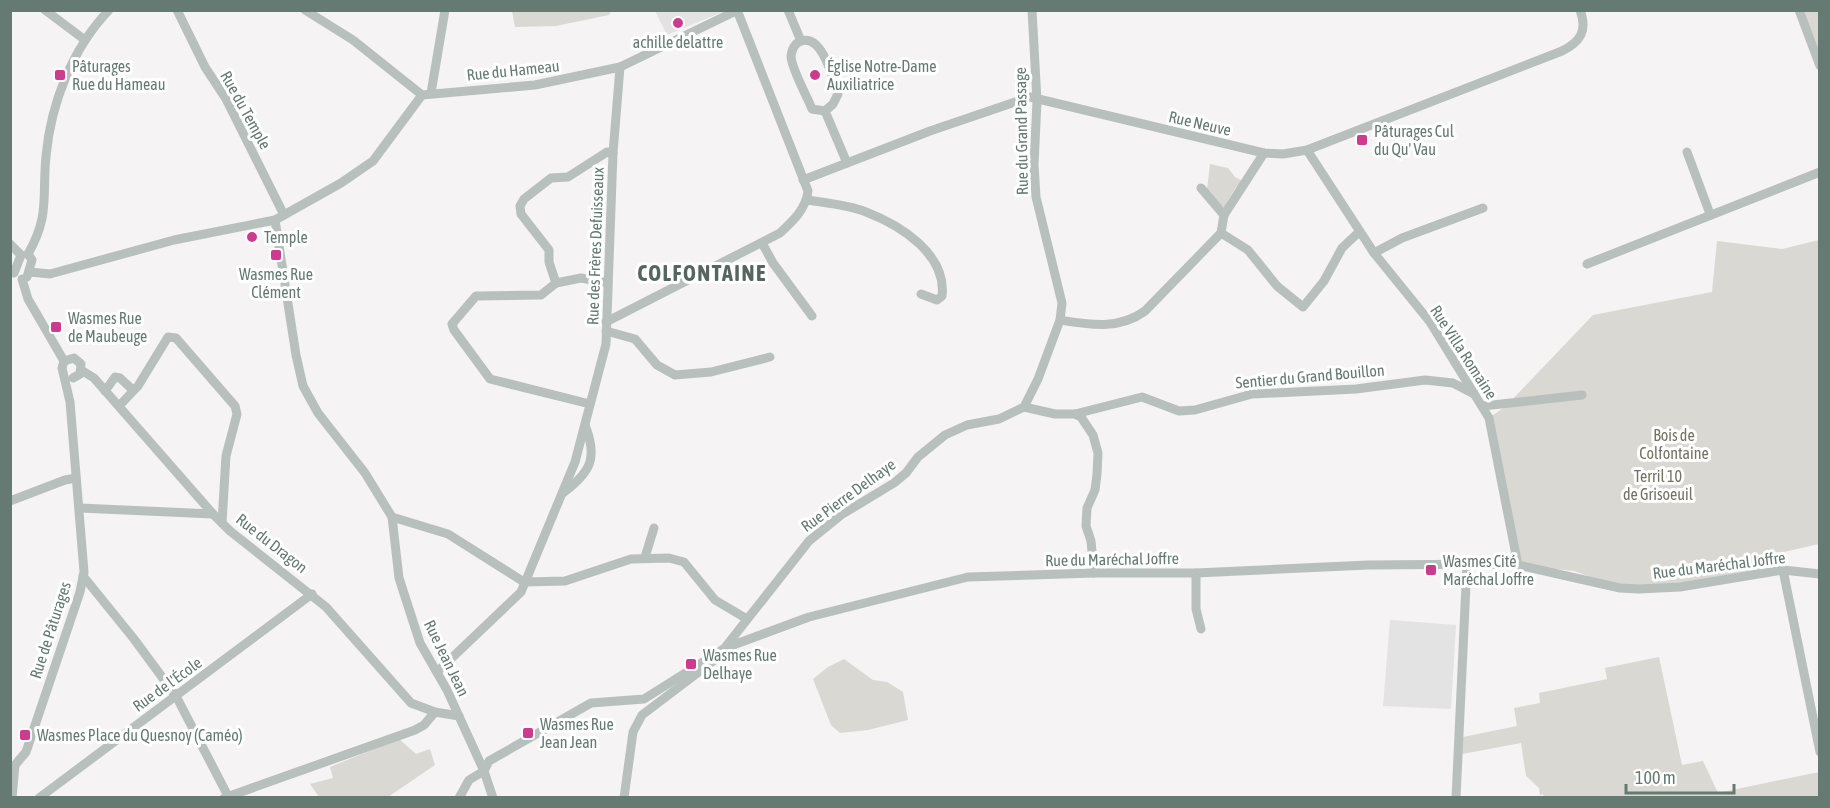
<svg xmlns="http://www.w3.org/2000/svg" width="1830" height="808" viewBox="0 0 1830 808" font-family="'Asap Condensed',sans-serif">
	<rect width="100%" height="100%" fill="#f5f3f3"/>
	<g fill="#e3e3e3">
		<polygon points="655,11 725,11 667,35"/>
		<polygon points="1390,620 1456,625 1451,709 1383,706"/>
	</g>
	<g fill="#dad8d2">
		<polygon points="512,11 512,10 611,11 609,15 556,26 515,27"/>
		<polygon points="1800,11 1819,11 1819,66"/>
		<polygon points="1210,164 1228,168 1235,177 1245,182 1241,190 1236,187 1226,203 1229,205 1223,207 1207,189"/>
		<polygon points="1819,240 1819,544 1761,557 1760,575 1706,582 1620,588 1574,571 1518,565 1489,418 1506,406 1593,315 1712,292 1717,241 1782,249"/>
		<polygon points="1659,657 1682,765 1703,761 1718,793 1819,772 1819,797 1544,797 1543,794 1540,795 1539,788 1526,776 1521,743 1457,755 1458,738 1517,726 1514,708 1540,703 1539,693 1607,679 1605,668"/>
		<polygon points="844,659 873,680 887,682 903,692 908,720 868,730 840,733 831,725 813,679 828,667"/>
		<polygon points="399,739 416,754 430,749 435,765 388,797 319,797 310,784 333,778 330,767"/>
	</g>
	<g fill="none" stroke-linecap="round" stroke-linejoin="round">
		<g stroke="#b8c0bd" stroke-width="9">
			<polyline points="45,10 85,40"/>
			<polyline points="305,10 353,40 422,95 535,85 620,67 738,10"/>
			<polyline points="788,10 801,41"/>
			<polyline points="1799,10 1820,66"/>
			<polyline points="431,93 445,10"/>
			<path d="M825 111 833 104 838 94C833 80 823 34 801 41 795 43 792 49 791 56 791 68 807 96 812 109L825 111 847 163"/>
			<polyline points="1307,150 1374,253 1430,322 1489,418 1518,565"/>
			<polyline points="1687,152 1710,214"/>
			<path d="M803 180 930 131 1030 97 1264 153 1283 154 1307 150 1562 51C1580 42 1588 31 1580 10"/>
			<polyline points="1201,188 1224,215"/>
			<path d="M807 200C826 203 849 205 866 212 900 225 947 254 942 296L937 300 921 294"/>
			<polyline points="284,215 341,183 373,161 422,95"/>
			<polyline points="275,220 296,355 303,386 318,413 365,473 392,517 399,578 420,643 447,690 484,771 493,798"/>
			<polyline points="1221,233 1248,250 1277,286 1303,307 1324,281 1342,248 1359,232"/>
			<polyline points="762,243 773,263 812,316"/>
			<polyline points="10,244 21,255"/>
			<polyline points="1374,253 1402,238 1483,208"/>
			<path d="M28 254C50 216 42 197 46 156 51 103 72 49 109 10"/>
			<polyline points="1587,264 1820,172"/>
			<polyline points="30,272 50,274 174,240 275,220 284,215 226,99 205,67 177,10"/>
			<polyline points="14,273 21,255"/>
			<polyline points="27,277 32,260 28,254"/>
			<polyline points="22,279 28,299 64,361"/>
			<polyline points="556,283 541,295 476,296 452,324 454,330 490,379 590,404"/>
			<polyline points="608,283 581,278 556,283 549,262 549,250 521,214 520,206 524,199 551,178 568,177 607,152 613,153"/>
			<path d="M1060 320C1090 325 1119 330 1145 311L1221 233 1224 215 1264 153"/>
			<path d="M606 322 780 233C793 221 806 209 808 191L737 10"/>
			<polyline points="606,331 635,339 657,365 675,375 711,372 770,357"/>
			<polyline points="64,361 74,358 81,364 80,374 73,378"/>
			<polyline points="81,370 94,378 213,514 230,531 326,607 411,703 435,712 459,716"/>
			<polyline points="105,391 115,377 120,378 133,390"/>
			<polyline points="119,406 138,386 168,337 176,338 235,406 237,414 226,456 222,523"/>
			<polyline points="1483,406 1582,395"/>
			<polyline points="1024,407 1055,414 1075,414 1081,417 1093,435 1098,453 1097,474 1095,490 1087,508 1086,526 1091,541 1094,573"/>
			<polyline points="1075,414 1142,397 1179,411 1195,410 1252,394 1356,389 1425,380 1453,383 1474,394"/>
			<path d="M563 493C591 472 598 458 585 425"/>
			<polyline points="10,501 65,480 76,478"/>
			<polyline points="80,508 213,514"/>
			<polyline points="392,517 448,534 524,582 565,581 631,559 669,558 684,562 715,600 747,619"/>
			<polyline points="645,557 654,528"/>
			<polyline points="1783,570 1820,752"/>
			<polyline points="1196,573 1196,609 1201,629"/>
			<polyline points="83,576 134,639 176,696 229,798"/>
			<polyline points="437,672 521,592 575,462 606,344 613,153 620,67"/>
			<polyline points="12,798 15,765 26,752 80,592 84,572 70,402 62,368 64,361"/>
			<polyline points="39,798 312,594"/>
			<polyline points="224,798 415,730 424,725 435,712"/>
			<polyline points="459,798 469,780 484,771 489,761 591,703 644,699 725,648 809,617 968,577 1094,573 1196,573 1368,565 1496,564 1518,565 1620,588 1639,589 1680,587 1783,570 1820,574"/>
			<polyline points="624,798 633,732 642,715 716,659 809,541 841,515 894,483 906,473 918,457 945,435 967,425 999,419 1024,407 1038,379 1060,320 1062,303 1036,197 1034,165 1037,101 1032,10"/>
			<polyline points="1456,798 1467,564"/>
		</g>
	</g>
	<g fill="#cd3b90" stroke="#fff" stroke-width="2">
		<circle cx="678" cy="23" r="6"/>
		<rect x="54" y="69" width="12" height="12" rx="3"/>
		<circle cx="815" cy="75" r="6"/>
		<rect x="1356" y="134" width="12" height="12" rx="3"/>
		<circle cx="252" cy="237" r="6"/>
		<rect x="270" y="249" width="12" height="12" rx="3"/>
		<rect x="50" y="321" width="12" height="12" rx="3"/>
		<rect x="1425" y="564" width="12" height="12" rx="3"/>
		<rect x="685" y="658" width="12" height="12" rx="3"/>
		<rect x="522" y="727" width="12" height="12" rx="3"/>
		<rect x="19" y="729" width="12" height="12" rx="3"/>
	</g>
	<g text-anchor="middle" dominant-baseline="central" stroke-width="6" stroke-linejoin="round" paint-order="stroke">
		<g font-size="16" fill="#647a72" stroke="#fff" text-anchor="start">
			<text x="678" y="42" text-anchor="middle">achille delattre</text>
			<text x="72" y="66">Pâturages<tspan x="72" dy="18">Rue du Hameau</tspan></text>
			<text x="827" y="66">Église Notre-Dame<tspan x="827" dy="18">Auxiliatrice</tspan></text>
			<text x="1374" y="131">Pâturages Cul<tspan x="1374" dy="18">du Qu' Vau</tspan></text>
			<text x="264" y="237">Temple</text>
			<text x="276" y="274" text-anchor="middle">Wasmes Rue<tspan x="276" dy="18">Clément</tspan></text>
			<text x="68" y="318">Wasmes Rue<tspan x="68" dy="18">de Maubeuge</tspan></text>
			<text x="1443" y="561">Wasmes Cité<tspan x="1443" dy="18">Maréchal Joffre</tspan></text>
			<text x="703" y="655">Wasmes Rue<tspan x="703" dy="18">Delhaye</tspan></text>
			<text x="540" y="724">Wasmes Rue<tspan x="540" dy="18">Jean Jean</tspan></text>
			<text x="37" y="735">Wasmes Place du Quesnoy (Caméo)</text>
		</g>
		<g font-size="16" fill="#647a72" stroke="#fff">
			<text transform="translate(513 70) rotate(-6)">Rue du Hameau</text>
			<text transform="translate(246 110) rotate(61)">Rue du Temple</text>
			<text transform="translate(1200 123) rotate(13)">Rue Neuve</text>
			<text transform="translate(1021 131) rotate(-91)">Rue du Grand Passage</text>
			<text transform="translate(595 246) rotate(-88)">Rue des Frères Defuisseaux</text>
			<text transform="translate(1464 352) rotate(57)">Rue Villa Romaine</text>
			<text transform="translate(1310 376) rotate(-5)">Sentier du Grand Bouillon</text>
			<text transform="translate(848 495) rotate(-36)">Rue Pierre Delhaye</text>
			<text transform="translate(272 543) rotate(38)">Rue du Dragon</text>
			<text transform="translate(1112 559) rotate(-1)">Rue du Maréchal Joffre</text>
			<text transform="translate(1719 565) rotate(-7)">Rue du Maréchal Joffre</text>
			<text transform="translate(50 630) rotate(-72)">Rue de Pâturages</text>
			<text transform="translate(447 658) rotate(64)">Rue Jean Jean</text>
			<text transform="translate(167 684) rotate(-36)">Rue de l'École</text>
		</g>
		<g font-size="16" fill="#737362" stroke="#fff">
			<text x="1674" y="435">Bois de<tspan x="1674" dy="18">Colfontaine</tspan></text>
			<text x="1658" y="476">Terril 10<tspan x="1658" dy="18">de Grisoeuil</tspan></text>
		</g>
		<g font-size="22" font-weight="bold" letter-spacing="1.5" fill="#556660" stroke="#fff">
			<text x="702" y="273">COLFONTAINE</text>
		</g>
	</g>
	<rect width="1830" height="808" fill="none" stroke="#647a72" stroke-width="24"/>
	<path d="M1626 784v9h108v-9" fill="none" stroke="#647a72" stroke-width="3"/>
	<text x="1635" y="784" font-size="18" fill="#647a72" stroke="#ffffff" stroke-width="4.5" paint-order="stroke">100 m</text>
</svg>
